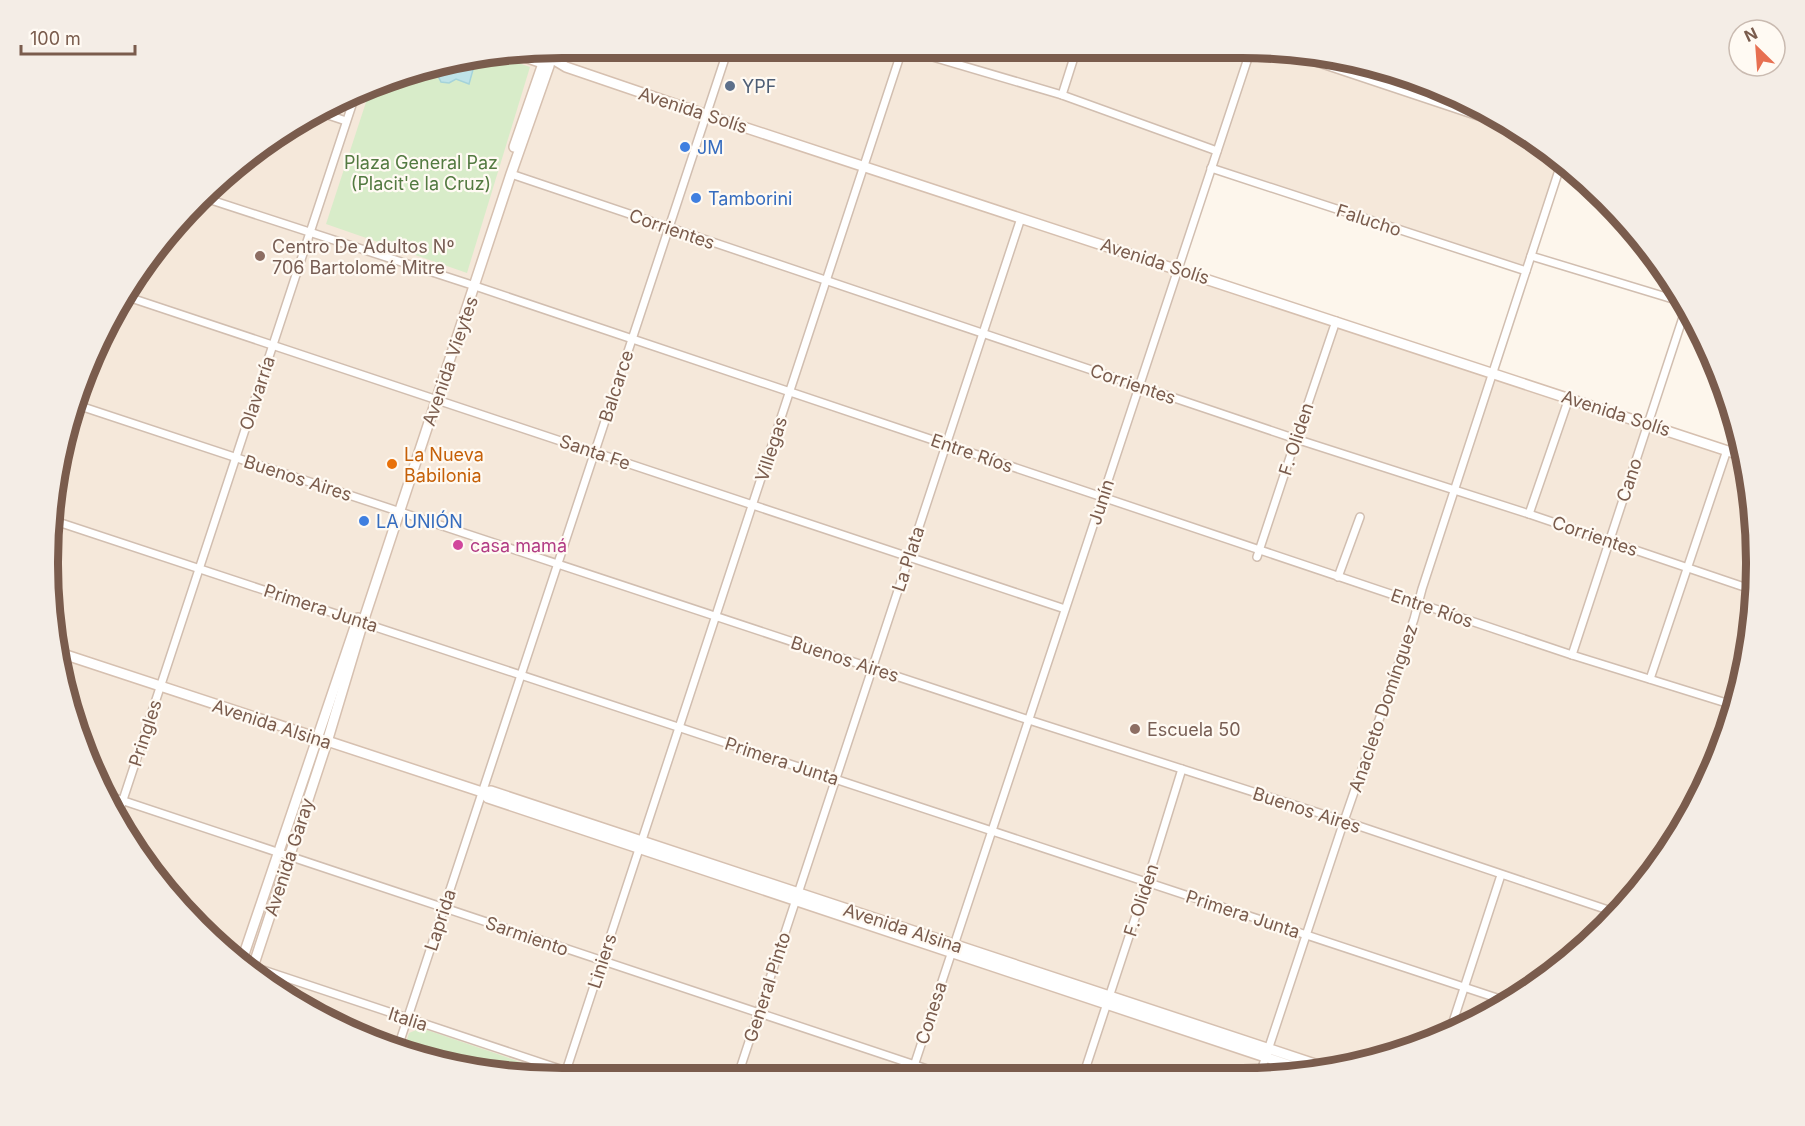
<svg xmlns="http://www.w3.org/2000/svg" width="1805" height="1126" viewBox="0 0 1805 1126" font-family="Inter,sans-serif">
	<rect width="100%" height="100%" fill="#fdf6ec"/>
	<polygon fill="#f5e8da" points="563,48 1309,52 1439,87 1555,154 1562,161 1526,271 1212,168 1178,269 1743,456 1753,495 1756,596 1740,696 1704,790 1651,876 1582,950 1499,1009 1407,1051 1276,1077 496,1074 366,1039 250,972 135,849 75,728 48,563 75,398 135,277 250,154 398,75"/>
	<g fill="#d8ecc9">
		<polygon points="504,58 530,67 467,273 326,224 370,90 398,75"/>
		<polygon points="421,1028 550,1072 551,1074 496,1074 404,1049 409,1033"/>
	</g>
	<polygon fill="#bfe3e8" stroke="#a5d3da" stroke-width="1.5" points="467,64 474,66 469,84 456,79 449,83 441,82 437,74 425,71"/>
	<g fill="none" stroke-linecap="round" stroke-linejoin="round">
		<defs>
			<g id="street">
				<polyline points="909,50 1062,95 1217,151"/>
				<polyline points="1286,52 1502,124"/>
				<polyline points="1062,95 1076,51"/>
				<polyline points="325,114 346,121"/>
				<polyline points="1211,168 1526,271"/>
				<polyline points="511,174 1296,439 1529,514 1756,591"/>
				<polyline points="208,199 475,286 1572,655 1736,706"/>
				<polyline points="1531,256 1686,303"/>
				<polyline points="125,296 1065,609"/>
				<polyline points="74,404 1029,720 1344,821 1617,913"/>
				<polyline points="68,441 97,354"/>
				<polyline points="1529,514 1569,398"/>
				<polyline points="55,521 1509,1002"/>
				<polyline points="1257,557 1296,439 1336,321"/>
				<polyline points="1338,577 1360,517"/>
				<polyline points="1572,655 1687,305"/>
				<polyline points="1650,679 1727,450"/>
				<polyline points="109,796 945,1075"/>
				<polyline points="1698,801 1747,652"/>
				<polyline points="118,815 354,99"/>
				<polyline points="242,963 575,1074"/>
				<polyline points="1450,1031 1501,875"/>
				<polyline points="398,1047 728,49"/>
				<polyline points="565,1074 902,50"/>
				<polyline points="738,1075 1021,218"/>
				<polyline points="911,1075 1250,52"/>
				<polyline points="1083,1076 1147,882 1182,769"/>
				<polyline points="1259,1077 1344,821 1414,619 1422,589 1562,161"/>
			</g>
			<g id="secondary">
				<polyline points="533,53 556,61 566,67 707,115 1743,456"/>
				<polyline points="519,55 548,65"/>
				<polyline points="514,147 547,52"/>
				<polyline points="63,654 482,792"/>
				<polyline points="241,963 358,618"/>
				<polyline points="251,973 327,742 363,622 511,174 549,66 553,50"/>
				<polyline points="1307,1071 488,798 482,792 491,791 1324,1067"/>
			</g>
		</defs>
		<use href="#street" stroke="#d1beb0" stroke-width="10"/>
		<use href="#secondary" stroke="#d6c0b0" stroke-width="12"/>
		<use href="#street" stroke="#fff" stroke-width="7"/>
		<use href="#secondary" stroke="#fff" stroke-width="9"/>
	</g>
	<circle fill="#5c6f8a" stroke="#fffaf3" stroke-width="2" cx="730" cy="86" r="6"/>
	<g fill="#3f7fe0" stroke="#fffaf3" stroke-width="2">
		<circle cx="685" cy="147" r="6"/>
		<circle cx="696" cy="198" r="6"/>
		<circle cx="364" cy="521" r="6"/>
	</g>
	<g fill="#8d6e63" stroke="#fffaf3" stroke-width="2">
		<circle cx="260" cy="256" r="6"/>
		<circle cx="1135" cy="729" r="6"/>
	</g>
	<circle fill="#e8710a" stroke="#fffaf3" stroke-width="2" cx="392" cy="464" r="6"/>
	<circle fill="#d1479c" stroke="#fffaf3" stroke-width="2" cx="458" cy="545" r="6"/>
	<g text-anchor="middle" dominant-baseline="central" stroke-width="4.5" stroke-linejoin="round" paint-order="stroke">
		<g font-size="18" fill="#4e5e75" stroke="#fffaf3" text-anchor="start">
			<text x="742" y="86">YPF</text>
		</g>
		<g font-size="18" fill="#7a5c4d" stroke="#fffaf3">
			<text transform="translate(693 110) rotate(18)">Avenida Solís</text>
			<text transform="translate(1369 220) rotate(18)">Falucho</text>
			<text transform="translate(672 229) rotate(19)">Corrientes</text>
			<text transform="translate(1155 261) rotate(18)">Avenida Solís</text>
			<text transform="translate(450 361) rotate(-71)">Avenida Vieytes</text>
			<text transform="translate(1133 384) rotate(19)">Corrientes</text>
			<text transform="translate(616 386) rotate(-72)">Balcarce</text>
			<text transform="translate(257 393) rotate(-72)">Olavarría</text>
			<text transform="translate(1616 413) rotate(18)">Avenida Solís</text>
			<text transform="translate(1296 439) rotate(-72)">F. Oliden</text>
			<text transform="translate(771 449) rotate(-72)">Villegas</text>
			<text transform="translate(595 452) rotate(19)">Santa Fe</text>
			<text transform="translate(972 453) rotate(19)">Entre Ríos</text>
			<text transform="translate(298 478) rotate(18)">Buenos Aires</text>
			<text transform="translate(1629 480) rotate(-72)">Cano</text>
			<text transform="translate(1101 502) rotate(-72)">Junín</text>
			<text transform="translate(1595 536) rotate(19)">Corrientes</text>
			<text transform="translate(908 559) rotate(-72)">La Plata</text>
			<text transform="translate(321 608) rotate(18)">Primera Junta</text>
			<text transform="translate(1432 608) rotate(19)">Entre Ríos</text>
			<text transform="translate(845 659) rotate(18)">Buenos Aires</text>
			<text transform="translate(1383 708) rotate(-71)">Anacleto Domínguez</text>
			<text transform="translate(272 724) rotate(18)">Avenida Alsina</text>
			<text transform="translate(145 733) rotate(-72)">Pringles</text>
			<text transform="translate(782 761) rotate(18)">Primera Junta</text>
			<text transform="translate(1307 810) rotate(18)">Buenos Aires</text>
			<text transform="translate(289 857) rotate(-72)">Avenida Garay</text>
			<text transform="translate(1141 900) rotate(-72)">F. Oliden</text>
			<text transform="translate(1243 914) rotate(18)">Primera Junta</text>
			<text transform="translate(440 920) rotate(-72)">Laprida</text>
			<text transform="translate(903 928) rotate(18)">Avenida Alsina</text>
			<text transform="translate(527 936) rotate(19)">Sarmiento</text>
			<text transform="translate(602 961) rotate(-72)">Liniers</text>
			<text transform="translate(767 987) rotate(-72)">General Pinto</text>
			<text transform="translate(931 1013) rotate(-72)">Conesa</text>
			<text transform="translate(408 1019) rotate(18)">Italia</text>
		</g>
		<g font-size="18" fill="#366cbe" stroke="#fffaf3" text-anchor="start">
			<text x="697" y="147">JM</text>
			<text x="708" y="198">Tamborini</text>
			<text x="376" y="521">LA UNIÓN</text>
		</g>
		<g font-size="18" fill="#537a41" stroke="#fffaf3">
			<text x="421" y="162">Plaza General Paz<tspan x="421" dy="21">(Placit'e la Cruz)</tspan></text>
		</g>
		<g font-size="18" fill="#785e54" stroke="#fffaf3" text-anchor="start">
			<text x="272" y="246">Centro De Adultos Nº<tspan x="272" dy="21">706 Bartolomé Mitre</tspan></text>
			<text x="1147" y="729">Escuela 50</text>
		</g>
		<g font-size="18" fill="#c56008" stroke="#fffaf3" text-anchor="start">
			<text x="404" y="454">La Nueva<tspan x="404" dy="21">Babilonia</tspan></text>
		</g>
		<g font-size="18" fill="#b23c85" stroke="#fffaf3" text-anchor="start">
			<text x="470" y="545">casa mamá</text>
		</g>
	</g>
	<path d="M0 0H1805V1126H0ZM562 58H1242A504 504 0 0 1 1746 562V564A504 504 0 0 1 1242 1068H562A504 504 0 0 1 58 564V562A504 504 0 0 1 562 58Z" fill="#f4ede6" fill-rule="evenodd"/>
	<path fill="none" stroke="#7a5c4d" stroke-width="8" d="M562 58H1242A504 504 0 0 1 1746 562V564A504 504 0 0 1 1242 1068H562A504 504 0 0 1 58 564V562A504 504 0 0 1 562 58Z"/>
	<g transform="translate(1757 48) rotate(335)"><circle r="28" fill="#fffaf3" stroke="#cabbb1" stroke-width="1.5"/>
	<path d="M0-4.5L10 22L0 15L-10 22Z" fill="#e76f51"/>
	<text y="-9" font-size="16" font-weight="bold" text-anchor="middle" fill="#7a5c4d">N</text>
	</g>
	<path d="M21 45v9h114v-9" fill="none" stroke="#7a5c4d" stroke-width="3"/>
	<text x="30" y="45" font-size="18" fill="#7a5c4d" stroke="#fffaf3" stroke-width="4.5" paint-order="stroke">100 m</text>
</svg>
